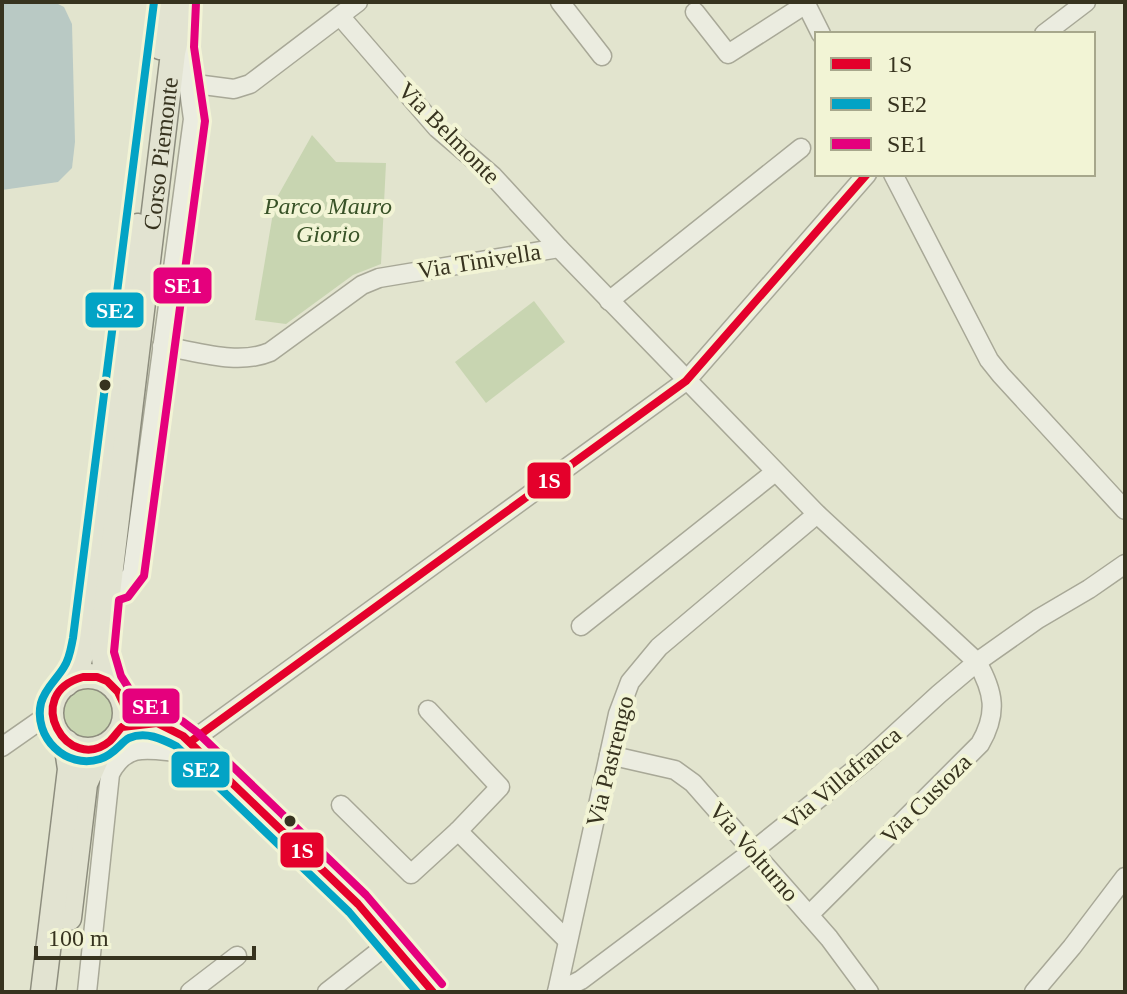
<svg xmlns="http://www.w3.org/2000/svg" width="1127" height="994" viewBox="0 0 1127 994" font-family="Georgia,serif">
	<rect width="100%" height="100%" fill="#e2e4ce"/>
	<g fill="#c8d5b1">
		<polygon points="312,135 336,162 386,163 381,264 353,275 286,324 255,320 275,201"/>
		<polygon points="534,301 565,342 486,403 455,362"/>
		<circle cx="88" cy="713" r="28"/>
	</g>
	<polygon fill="#b9c9c4" points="2,2 54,2 64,7 72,24 75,142 72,168 58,182 2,190"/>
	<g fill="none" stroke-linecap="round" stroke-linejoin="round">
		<defs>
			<g id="minor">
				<polyline points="560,2 602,56"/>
				<polyline points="805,2 821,34"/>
				<polyline points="695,12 728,54 806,4"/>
				<polyline points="340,16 437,128 493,176 559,248"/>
				<polyline points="1044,34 1086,2"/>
				<polyline points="188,83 234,89 250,84 358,2"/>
				<polyline points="893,174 989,360 1001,375 1125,510"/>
				<polyline points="609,301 801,148"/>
				<path d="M162 346C196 351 237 366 270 352L362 285 379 278 559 248 817 514 977 662C994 692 998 713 980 744L809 915"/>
				<polyline points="109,588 120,588 132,574 193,119 182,39"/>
				<polyline points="581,626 775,472"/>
				<polyline points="125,707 176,731 190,742 358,904 433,992"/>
				<polyline points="428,710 500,787 458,831 567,940"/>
				<polyline points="122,727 158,723"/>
				<polyline points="190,742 686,381 867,174"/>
				<polyline points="2,747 52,712"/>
				<polyline points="609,755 675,770 693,783 829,938 869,992"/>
				<polyline points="341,805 411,874 458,831"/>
				<path d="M87 992 110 774C131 732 166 758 201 752"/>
				<polyline points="190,992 237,956"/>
				<polyline points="327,992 392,941"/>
				<polyline points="557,992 581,980 753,851 868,759 939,694 977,662 1038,619 1089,589 1125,564"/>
				<polyline points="557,992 618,714 630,682 659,647 817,514"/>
				<polyline points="1034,992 1072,947 1125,877"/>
			</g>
			<g id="major">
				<polyline points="160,47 166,2"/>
				<circle cx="88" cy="713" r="37"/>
				<polyline points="66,684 77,670 85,640 137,226"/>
				<path id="s1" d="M116 689 106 673 102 643 173 53 184 2"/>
				<polyline points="69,918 85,784 101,748"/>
				<polyline points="43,992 70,769 66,742"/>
			</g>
		</defs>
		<use href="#minor" stroke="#a8a897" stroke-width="21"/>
		<use href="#major" stroke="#8d8d7e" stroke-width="27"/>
		<use href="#minor" stroke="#ebece0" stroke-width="18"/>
		<use href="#major" stroke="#e2e3d1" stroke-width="24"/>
		<defs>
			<g id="bus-1">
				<path d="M83 677H97L107 681 118 692 125 707 157 723 122 727C118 731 114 737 110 741 68 776 20 694 83 677Z"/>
				<polyline points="157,723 183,736 358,904 433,992"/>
				<polyline points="190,742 686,381 867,174"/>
			</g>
			<path id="bus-2" d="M154 2 73 638C71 647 70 658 64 667 57 679 45 688 41 703 33 737 66 770 100 759 115 754 120 743 129 738 146 731 162 739 176 746L349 912 417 992"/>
			<polyline id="bus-3" points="196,3 194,47 205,121 144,576 128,597 119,600 114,652 121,676 135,698 182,721 198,733 366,895 442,984"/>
		</defs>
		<use href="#bus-1" stroke="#f2f4d5" stroke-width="14"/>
		<use href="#bus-2" stroke="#f2f4d5" stroke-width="14"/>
		<use href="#bus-3" stroke="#f2f4d5" stroke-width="14"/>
		<use href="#bus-1" stroke="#e4002b" stroke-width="8"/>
		<use href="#bus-2" stroke="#03a3c5" stroke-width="8"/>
		<use href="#bus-3" stroke="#e5007d" stroke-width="8"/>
	</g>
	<g fill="#37331f" stroke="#f2f4d5" stroke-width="3">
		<circle cx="105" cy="385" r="7"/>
		<circle cx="290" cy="821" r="7"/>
	</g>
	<g text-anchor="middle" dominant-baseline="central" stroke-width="8" stroke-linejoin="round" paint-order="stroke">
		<g font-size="24" fill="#37331f" stroke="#f2f4d5">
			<text transform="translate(449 133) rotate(45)">Via Belmonte</text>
			<text stroke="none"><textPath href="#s1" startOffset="542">Corso Piemonte</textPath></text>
			<text transform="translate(479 261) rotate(-9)">Via Tinivella</text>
			<text transform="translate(610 761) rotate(-76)">Via Pastrengo</text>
			<text transform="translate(842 778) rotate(-40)">Via Villafranca</text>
			<text transform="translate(926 799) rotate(-45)">Via Custoza</text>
			<text transform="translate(754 852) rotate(49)">Via Volturno</text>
		</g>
		<g font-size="24" font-style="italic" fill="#385227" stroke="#f2f4d5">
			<text x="328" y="206">Parco Mauro<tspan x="328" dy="28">Giorio</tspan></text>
		</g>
	</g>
	<g stroke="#f2f4d5" stroke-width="3">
		<rect x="152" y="266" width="61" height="39" rx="8" fill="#e5007d"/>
		<rect x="84" y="291" width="61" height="38" rx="8" fill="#03a3c5"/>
		<rect x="526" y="461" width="46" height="39" rx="8" fill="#e4002b"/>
		<rect x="121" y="687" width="60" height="38" rx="8" fill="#e5007d"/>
		<rect x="170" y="750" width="61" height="39" rx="8" fill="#03a3c5"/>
		<rect x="279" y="831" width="46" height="38" rx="8" fill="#e4002b"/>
	</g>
	<g font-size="22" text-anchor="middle" font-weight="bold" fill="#fff">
		<text x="183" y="293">SE1</text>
		<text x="115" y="318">SE2</text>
		<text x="549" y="488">1S</text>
		<text x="151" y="714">SE1</text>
		<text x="201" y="777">SE2</text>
		<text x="302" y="858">1S</text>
	</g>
	<rect width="1127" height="994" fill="none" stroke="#37331f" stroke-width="8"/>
	<rect x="815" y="32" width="280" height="144" fill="#f2f4d5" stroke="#a7a78c" stroke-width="2"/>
	<rect x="831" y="58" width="40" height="12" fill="#e4002b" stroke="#a7a78c" stroke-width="2"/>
	<text x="887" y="72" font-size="24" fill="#37331f">1S</text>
	<rect x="831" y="98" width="40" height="12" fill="#03a3c5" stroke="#a7a78c" stroke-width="2"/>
	<text x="887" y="112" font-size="24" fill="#37331f">SE2</text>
	<rect x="831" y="138" width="40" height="12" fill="#e5007d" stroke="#a7a78c" stroke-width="2"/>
	<text x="887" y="152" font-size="24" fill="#37331f">SE1</text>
	<path d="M36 946v12h218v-12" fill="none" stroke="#37331f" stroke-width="4"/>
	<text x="48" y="946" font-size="24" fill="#37331f" stroke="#f2f4d5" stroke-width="6" paint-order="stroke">100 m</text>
</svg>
